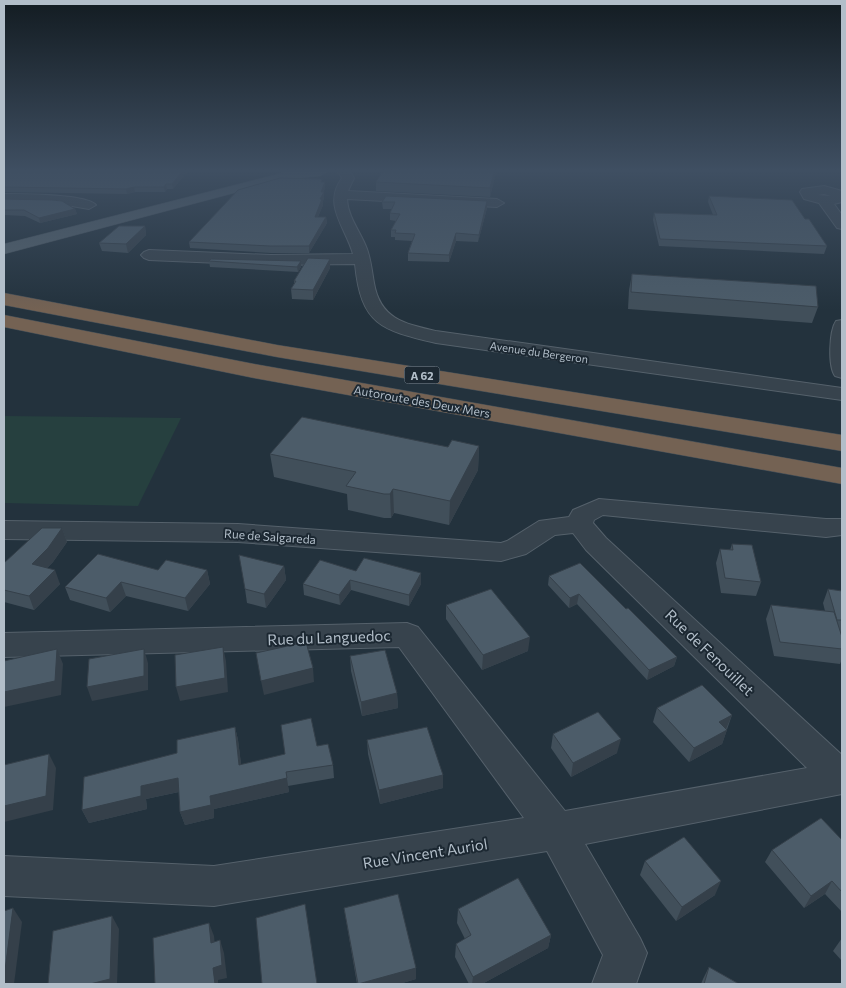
<svg xmlns="http://www.w3.org/2000/svg" width="846" height="988" viewBox="0 0 846 988" font-family="Commissioner,sans-serif">
	<rect width="100%" height="100%" fill="#23323d"/>
	<polygon fill="#26403f" points="4,416 181,418 138,506 4,503"/>
	<g fill="none" stroke-linecap="round" stroke-linejoin="round">
		<defs>
			<g id="minor">
				<path d="M338 172H350L354 178 348 191 497 199 504 203 497 207 347 199C348 218 361 232 367 249 371 260 372 272 374 283 380 319 405 324 436 331L842 388V400L436 343C381 330 361 325 355 264L271 265 149 260 144 258 141 255 144 252 149 250 271 255 353 254C346 228 322 205 342 178Z"/>
				<path d="M824 186 842 191V202L834 204 842 215V229L837 228 819 203 804 199 800 192 802 189ZM824 194 831 196 818 195Z"/>
				<path d="M4 194C20 194 87 194 96 205L89 209 54 203 4 202Z"/>
				<path d="M842 320V378L835 376C828 367 829 331 836 321Z"/>
				<polygon points="599,499 826,519 842,519 842,535 826,537 603,515 594,520 593,523 606,538 842,755 842,794 585,844 640,938 647,953 636,984 592,984 603,955 547,851 214,906 4,896 4,856 214,866 524,818 399,647 4,657 4,633 407,623 418,627 565,811 807,768 586,550 573,533 555,535 526,554 501,561 238,542 4,539 4,521 238,524 501,543 507,541 539,521 569,517 573,510"/>
			</g>
			<polygon id="major" points="281,172 327,172 320,176 300,178 249,189 4,254 4,244 282,173"/>
			<g id="highway">
				<polygon points="4,293 277,345 842,435 842,451 277,357 4,305"/>
				<polygon points="4,315 254,364 842,468 842,484 254,378 4,327"/>
			</g>
		</defs>
		<use href="#minor" stroke="#55616b" stroke-width="2"/>
		<use href="#major" stroke="#434f59" stroke-width="1"/>
		<use href="#highway" stroke="#424e58" stroke-width="1"/>
		<use href="#minor" fill="#37434d" fill-rule="evenodd"/>
		<use href="#major" fill="#55636d" fill-rule="evenodd"/>
		<use href="#highway" fill="#746253" fill-rule="evenodd"/>
	</g>
	<g fill="#414f5a">
		<polygon points="4,172 187,172 173,189 167,189 165,192 135,192 127,194 4,192"/>
		<polygon points="382,172 496,172 490,197 376,191 376,182"/>
		<polygon points="323,182 325,188 323,192 324,198 323,201 323,205 318,217 326,217 327,223 309,253 271,253 190,248 189,242"/>
		<polygon points="709,196 805,219 827,246 824,254 659,246 653,220 654,213 713,215 708,202"/>
		<polygon points="4,199 75,209 77,214 40,223 25,216 4,215"/>
		<polygon points="487,201 487,208 478,242 456,241 449,262 408,261 408,253 412,241 395,240 395,237 391,237 391,230 396,221 390,220 390,213 392,209 383,209 382,202"/>
		<polygon points="145,226 146,235 128,253 102,251 99,243"/>
		<polygon points="330,259 330,268 313,300 292,299 291,289 294,284 294,281"/>
		<polygon points="209,261 301,267 298,272 210,267"/>
		<polygon points="632,274 818,307 812,323 628,309 629,290"/>
		<polygon points="479,446 478,470 449,525 394,513 391,518 384,518 348,510 347,494 274,477 270,454"/>
		<polygon points="62,528 67,542 53,562 47,568 60,584 34,610 4,602 4,563"/>
		<polygon points="732,544 761,582 756,596 721,593 716,563 720,549 730,550"/>
		<polygon points="284,566 286,580 266,608 247,603 245,589"/>
		<polygon points="158,570 207,570 210,584 188,611 126,596 110,612 70,600 65,587"/>
		<polygon points="356,571 421,573 421,584 409,606 351,590 340,605 304,595 303,584"/>
		<polygon points="549,576 626,609 677,657 674,666 647,680 577,604 569,608 548,585"/>
		<polygon points="828,589 842,591 842,634 841,634 842,637 842,659 840,664 774,656 766,619 771,605 825,611 823,603"/>
		<polygon points="446,605 528,651 482,670 446,619"/>
		<polygon points="350,656 397,693 398,708 362,716 351,671"/>
		<polygon points="657,708 732,715 722,744 689,762 653,722"/>
		<polygon points="235,727 238,740 241,765 317,746 333,765 334,778 288,786 289,792 214,809 214,818 185,825 180,812 179,792 146,799 147,809 89,823 82,810 177,753"/>
		<polygon points="553,734 617,753 571,777 551,748"/>
		<polygon points="367,740 443,788 380,804 368,754"/>
		<polygon points="842,840 842,912 825,894 804,908 765,862 772,850"/>
		<polygon points="645,861 715,895 676,921 640,875"/>
		<polygon points="344,908 416,979 399,984 357,984"/>
		<polygon points="458,909 551,935 548,948 482,984 469,984 455,957 456,944 465,939 457,923"/>
		<polygon points="842,938 842,961 833,951"/>
		<polygon points="709,967 739,984 701,984 703,979"/>
	</g>
	<g fill="#35404a">
		<polygon points="182,172 187,172 173,189 172,184"/>
		<polygon points="494,172 496,172 490,197 490,188"/>
		<polygon points="325,182 325,188 323,194 324,192 324,198 323,201 323,205 315,223 315,217 321,192"/>
		<polygon points="166,184 167,189 165,192 164,187"/>
		<polygon points="134,187 135,192 127,194 126,189"/>
		<polygon points="487,201 487,208 478,242 479,235"/>
		<polygon points="75,209 77,214 40,223 39,218"/>
		<polygon points="326,217 327,223 309,253 309,246"/>
		<polygon points="145,226 146,235 128,253 126,244"/>
		<polygon points="456,233 456,241 449,262 449,255"/>
		<polygon points="330,259 330,268 313,300 313,290"/>
		<polygon points="301,261 301,267 298,272 297,267"/>
		<polygon points="479,446 478,470 449,525 450,501"/>
		<polygon points="393,489 394,513 391,518 390,494"/>
		<polygon points="62,528 67,542 53,562 37,578 32,564"/>
		<polygon points="284,566 286,580 266,608 264,594"/>
		<polygon points="55,570 60,584 34,610 29,596"/>
		<polygon points="207,570 210,584 188,611 185,598"/>
		<polygon points="421,573 421,584 409,606 409,595"/>
		<polygon points="350,580 351,590 340,605 339,595"/>
		<polygon points="121,582 126,596 110,612 106,598"/>
		<polygon points="579,594 577,604 569,608 570,598"/>
		<polygon points="530,637 528,651 482,670 483,655"/>
		<polygon points="223,647 226,661 228,692 180,701 176,687"/>
		<polygon points="57,649 63,664 61,695 4,707 4,692"/>
		<polygon points="144,649 148,663 148,690 92,701 87,687"/>
		<polygon points="677,657 674,666 647,680 649,670"/>
		<polygon points="313,668 314,682 264,695 261,681"/>
		<polygon points="397,693 398,708 362,716 361,702"/>
		<polygon points="732,715 726,729 719,722"/>
		<polygon points="235,727 238,740 243,778 239,765"/>
		<polygon points="727,730 722,744 689,762 694,748"/>
		<polygon points="621,739 617,753 571,777 573,763"/>
		<polygon points="49,754 56,768 53,810 4,822 4,806"/>
		<polygon points="286,772 289,792 214,809 214,818 185,825 180,812 210,796"/>
		<polygon points="443,775 443,788 380,804 379,790"/>
		<polygon points="178,778 183,791 146,799 147,809 89,823 82,810 141,786"/>
		<polygon points="721,881 715,895 676,921 682,907"/>
		<polygon points="832,881 825,894 804,908 811,896"/>
		<polygon points="13,908 22,922 14,984 4,984 4,978"/>
		<polygon points="112,916 119,929 117,984 90,984"/>
		<polygon points="209,923 214,936 216,956 211,943"/>
		<polygon points="551,935 548,948 482,984 472,984 473,977"/>
		<polygon points="220,940 224,953 227,978 218,980 218,984 215,984 213,968"/>
		<polygon points="416,968 416,979 399,984 358,984"/>
	</g>
	<g fill="#4c5c69" stroke="#35404a">
		<polygon points="4,172 182,172 172,184 166,184 164,187 134,187 126,189 4,187"/>
		<polygon points="382,172 494,172 490,188 376,182"/>
		<polygon points="280,178 322,179 321,182 325,182 321,192 324,192 320,199 322,199 315,217 326,217 309,246 270,246 189,242 238,190"/>
		<polygon points="386,196 487,201 479,235 456,233 449,255 408,253 415,234 395,233 396,230 391,230 400,214 390,213 395,202 382,202"/>
		<polygon points="709,196 792,200 805,219 809,219 827,246 660,239 654,213 717,215"/>
		<polygon points="4,199 52,200 62,201 75,209 39,218 24,210 4,210"/>
		<polygon points="119,226 145,226 126,244 99,243"/>
		<polygon points="308,258 330,259 313,290 291,289 296,281 294,281"/>
		<polygon points="211,259 301,261 297,267 209,261"/>
		<polygon points="632,274 816,286 818,307 631,292"/>
		<polygon points="302,417 448,447 452,440 479,446 450,501 393,489 390,494 384,494 346,486 356,472 270,454"/>
		<polygon points="42,528 62,528 48,548 32,564 55,570 29,596 4,590 4,563"/>
		<polygon points="732,544 752,545 761,582 725,578 720,549 733,550"/>
		<polygon points="98,554 158,570 166,560 207,570 185,598 121,582 106,598 65,587"/>
		<polygon points="239,555 284,566 264,594 245,589"/>
		<polygon points="364,558 421,573 409,595 350,580 339,595 303,584 320,560 356,571"/>
		<polygon points="580,563 626,609 628,608 677,657 649,670 579,594 570,598 549,576"/>
		<polygon points="491,589 530,637 483,655 446,605"/>
		<polygon points="828,589 842,591 842,620 837,620"/>
		<polygon points="771,605 834,612 842,637 842,649 780,642"/>
		<polygon points="306,642 313,668 261,681 256,653"/>
		<polygon points="223,647 225,678 176,687 175,655"/>
		<polygon points="57,649 55,681 4,692 4,661"/>
		<polygon points="144,649 144,676 87,687 89,659"/>
		<polygon points="385,650 397,693 361,702 350,656"/>
		<polygon points="702,685 732,715 719,722 727,730 694,748 657,708"/>
		<polygon points="598,712 621,739 573,763 553,734"/>
		<polygon points="311,718 317,746 328,744 333,765 286,772 287,778 210,796 211,805 180,812 178,778 141,786 141,796 82,810 84,777 177,753 177,740 235,727 239,765 285,754 281,725"/>
		<polygon points="427,727 443,775 379,790 367,740"/>
		<polygon points="49,754 46,796 4,806 4,765"/>
		<polygon points="821,818 842,840 842,892 832,881 811,896 772,850"/>
		<polygon points="684,837 721,881 682,907 645,861"/>
		<polygon points="518,878 551,935 473,977 456,944 471,935 458,909"/>
		<polygon points="398,894 416,968 358,984 344,908"/>
		<polygon points="305,904 317,984 262,984 256,918"/>
		<polygon points="13,908 4,978 4,911"/>
		<polygon points="112,916 110,979 90,984 48,984 53,931"/>
		<polygon points="209,923 211,943 220,940 222,965 213,968 215,984 155,984 153,938"/>
		<polygon points="709,967 739,984 704,984"/>
	</g>
	<linearGradient id="sky" x2="0" y2="1"><stop stop-color="#131c22"/><stop offset="0.55" stop-color="#3f4f62"/><stop offset="1" stop-color="#3f4f62" stop-opacity="0"/></linearGradient>
	<rect width="846" height="310" fill="url(#sky)"/>
	<g text-anchor="middle" dominant-baseline="central" stroke-width="4" stroke-linejoin="round" paint-order="stroke">
		<g font-size="11" fill="#b2bec9" stroke="#1c2832">
			<text transform="translate(539 352) rotate(8)">Avenue du Bergeron</text>
		</g>
		<rect fill="#1c2832" stroke="#85919c" stroke-width="1" x="404.5" y="366.5" width="35" height="17" rx="4"/>
		<g font-size="11" font-weight="bold" fill="#b2bec9">
			<text x="422" y="375">A 62</text>
		</g>
		<g font-size="12" fill="#b2bec9" stroke="#1c2832">
			<text transform="translate(422 401) rotate(10)">Autoroute des Deux Mers</text>
			<text transform="translate(270 536) rotate(4)">Rue de Salgareda</text>
		</g>
		<g font-size="15" fill="#b2bec9" stroke="#1c2832">
			<text transform="translate(329 637) rotate(-2)">Rue du Languedoc</text>
			<text transform="translate(710 652) rotate(44)">Rue de Fenouillet</text>
			<text transform="translate(425 853) rotate(-9)">Rue Vincent Auriol</text>
		</g>
	</g>
	<rect width="846" height="988" fill="none" stroke="#b2bec9" stroke-width="10"/>
</svg>
